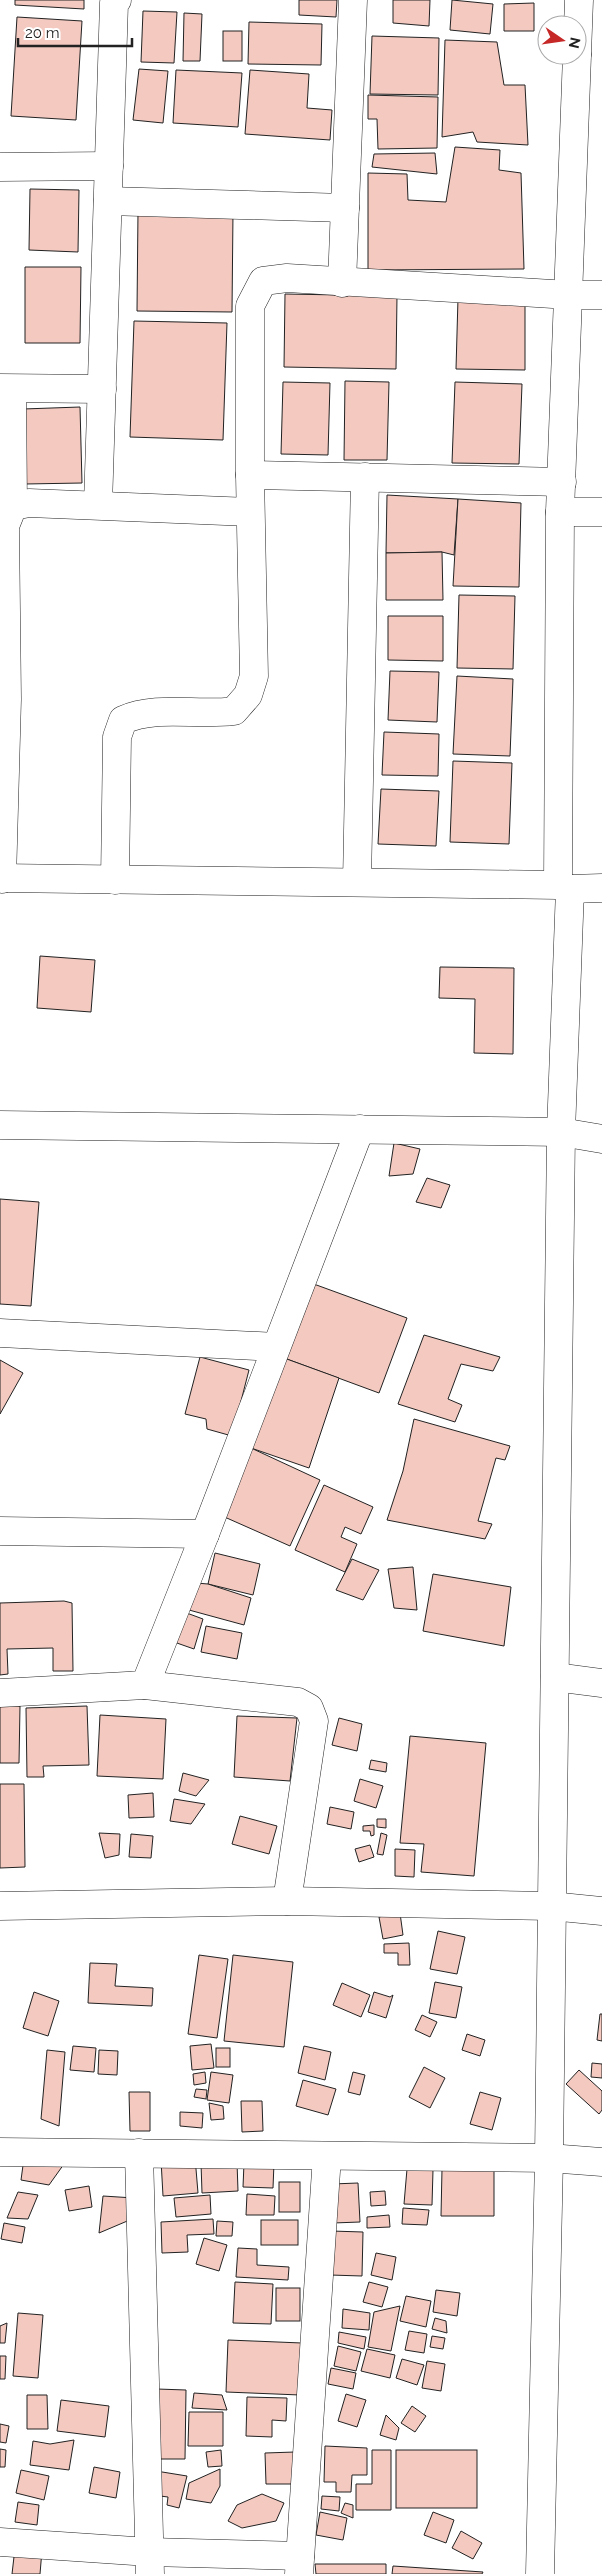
<svg xmlns="http://www.w3.org/2000/svg" width="602" height="2574" viewBox="0 0 602 2574" font-family="Raleway,sans-serif">
	<rect width="100%" height="100%" fill="#fff"/>
	<g fill="#f3c9c0" stroke="#222">
		<polygon points="15,0 84,0 84,9 15,5"/>
		<polygon points="299,0 337,0 336,17 299,15"/>
		<polygon points="393,0 430,0 429,26 393,23"/>
		<polygon points="452,0 493,4 490,34 450,30"/>
		<polygon points="534,3 534,31 504,31 504,4"/>
		<polygon points="143,11 177,12 174,63 141,62"/>
		<polygon points="184,13 202,14 200,61 183,61"/>
		<polygon points="17,17 82,21 76,120 11,116"/>
		<polygon points="249,22 322,24 321,65 248,64"/>
		<rect x="223" y="31" width="19" height="30"/>
		<polygon points="372,36 439,38 438,95 370,94"/>
		<polygon points="445,40 497,42 504,85 525,85 528,145 477,142 473,132 442,137"/>
		<polygon points="139,69 168,71 163,123 133,120"/>
		<polygon points="176,70 242,73 238,127 173,123"/>
		<polygon points="250,70 309,74 307,108 332,110 330,140 245,134"/>
		<polygon points="368,95 438,97 437,148 378,149 377,119 368,119"/>
		<polygon points="455,147 500,150 499,170 521,173 524,269 368,270 368,173 407,174 408,200 446,202"/>
		<polygon points="435,153 437,174 372,167 374,154"/>
		<polygon points="30,189 79,190 78,252 29,250"/>
		<polygon points="138,211 233,212 232,312 137,311"/>
		<polygon points="25,267 81,267 80,343 25,343"/>
		<polygon points="285,294 397,296 396,369 284,367"/>
		<polygon points="458,298 525,299 525,370 456,369"/>
		<polygon points="134,321 227,323 223,440 130,437"/>
		<polygon points="345,381 389,382 387,460 344,460"/>
		<polygon points="283,382 330,383 328,455 281,454"/>
		<polygon points="455,382 522,384 519,464 452,463"/>
		<polygon points="80,407 82,483 25,484 23,409"/>
		<polygon points="387,495 458,499 454,555 442,552 386,553"/>
		<polygon points="458,499 521,503 519,587 453,586"/>
		<polygon points="442,552 443,600 386,600 386,553"/>
		<polygon points="459,595 515,596 513,669 457,668"/>
		<polygon points="388,616 443,616 443,661 388,660"/>
		<polygon points="390,671 439,672 437,722 388,720"/>
		<polygon points="457,676 513,679 510,756 453,754"/>
		<polygon points="384,732 439,734 438,776 382,775"/>
		<polygon points="453,761 512,763 509,844 450,842"/>
		<polygon points="381,789 439,791 436,846 378,844"/>
		<polygon points="40,956 95,960 91,1012 37,1008"/>
		<polygon points="440,967 514,968 513,1054 474,1053 475,999 439,998"/>
		<polygon points="394,1143 420,1149 413,1174 389,1176"/>
		<polygon points="427,1178 450,1185 441,1208 416,1202"/>
		<polygon points="0,1199 39,1202 31,1306 0,1304"/>
		<polygon points="311,1283 407,1318 379,1393 284,1358"/>
		<polygon points="424,1335 500,1357 493,1371 461,1364 448,1399 462,1405 455,1422 398,1404"/>
		<polygon points="200,1357 249,1370 232,1436 207,1429 206,1419 185,1414"/>
		<polygon points="284,1358 339,1378 309,1468 251,1448"/>
		<polygon points="0,1360 23,1373 0,1414"/>
		<polygon points="414,1419 510,1446 505,1460 496,1458 478,1521 492,1524 485,1539 387,1520 403,1471"/>
		<polygon points="251,1448 320,1480 290,1546 220,1515"/>
		<polygon points="324,1485 373,1507 361,1534 345,1527 341,1537 357,1544 345,1572 295,1550"/>
		<polygon points="215,1553 260,1564 253,1595 208,1584"/>
		<polygon points="352,1559 379,1570 363,1600 336,1590"/>
		<polygon points="413,1567 417,1610 394,1608 388,1569"/>
		<polygon points="433,1574 511,1587 504,1646 423,1631"/>
		<polygon points="196,1583 208,1584 251,1598 244,1625 189,1610"/>
		<polygon points="64,1601 72,1603 73,1671 53,1671 53,1648 7,1649 8,1674 0,1675 0,1603"/>
		<polygon points="184,1612 203,1619 194,1649 174,1642"/>
		<polygon points="206,1626 242,1633 237,1659 201,1652"/>
		<polygon points="0,1705 20,1706 19,1763 0,1763"/>
		<polygon points="87,1706 89,1765 43,1766 44,1777 27,1777 26,1708"/>
		<polygon points="100,1715 166,1719 163,1779 97,1776"/>
		<polygon points="237,1716 297,1718 290,1781 234,1777"/>
		<polygon points="339,1718 362,1724 357,1751 332,1745"/>
		<polygon points="410,1736 486,1743 474,1876 421,1872 424,1844 400,1843"/>
		<polygon points="371,1760 387,1763 386,1772 369,1769"/>
		<polygon points="183,1773 209,1780 196,1796 179,1791"/>
		<polygon points="360,1779 383,1786 376,1808 354,1801"/>
		<polygon points="0,1784 24,1784 25,1867 0,1868"/>
		<polygon points="153,1793 154,1817 129,1818 128,1795"/>
		<polygon points="174,1799 205,1804 191,1824 170,1821"/>
		<polygon points="330,1807 354,1812 351,1829 327,1824"/>
		<polygon points="240,1816 277,1826 269,1854 232,1844"/>
		<polygon points="377,1819 386,1819 386,1828 377,1827"/>
		<polygon points="374,1825 374,1835 371,1836 370,1831 363,1831 363,1826"/>
		<polygon points="99,1833 120,1834 119,1855 105,1858"/>
		<polygon points="381,1833 387,1835 383,1855 377,1854"/>
		<polygon points="131,1834 153,1836 151,1858 129,1857"/>
		<polygon points="370,1845 374,1857 359,1862 355,1849"/>
		<polygon points="395,1849 415,1850 414,1877 395,1876"/>
		<polygon points="400,1913 403,1935 383,1939 379,1917"/>
		<polygon points="438,1931 465,1937 457,1974 430,1969"/>
		<polygon points="409,1943 410,1965 398,1965 398,1953 384,1953 384,1944"/>
		<polygon points="199,1955 228,1959 217,2038 188,2034"/>
		<polygon points="233,1955 293,1962 284,2047 224,2041"/>
		<polygon points="90,1963 117,1964 115,1986 153,1988 152,2006 88,2003"/>
		<polygon points="435,1982 462,1987 456,2018 429,2013"/>
		<polygon points="342,1983 370,1995 361,2017 333,2005"/>
		<polygon points="34,1992 59,2001 48,2036 23,2028"/>
		<polygon points="374,1992 390,1997 393,1995 386,2018 368,2012"/>
		<polygon points="600,2014 602,2014 602,2041 597,2040"/>
		<polygon points="422,2015 437,2022 430,2037 415,2030"/>
		<polygon points="467,2034 485,2040 480,2056 462,2050"/>
		<polygon points="211,2044 214,2068 192,2070 190,2046"/>
		<polygon points="73,2046 96,2048 94,2072 70,2070"/>
		<polygon points="304,2046 331,2052 325,2080 298,2073"/>
		<rect x="216" y="2048" width="14" height="19"/>
		<polygon points="47,2050 65,2052 59,2126 41,2119"/>
		<polygon points="99,2050 118,2051 117,2075 98,2074"/>
		<polygon points="592,2063 602,2064 602,2078 591,2077"/>
		<polygon points="424,2067 445,2078 430,2108 409,2097"/>
		<polygon points="579,2070 602,2091 602,2110 599,2114 566,2084"/>
		<polygon points="205,2072 206,2083 194,2085 193,2074"/>
		<polygon points="211,2072 233,2075 229,2103 207,2100"/>
		<polygon points="353,2072 365,2075 360,2095 348,2092"/>
		<polygon points="303,2080 336,2089 328,2115 296,2106"/>
		<polygon points="196,2089 207,2090 206,2099 194,2097"/>
		<polygon points="129,2092 150,2092 150,2131 130,2131"/>
		<polygon points="480,2092 501,2098 492,2130 470,2124"/>
		<polygon points="241,2101 262,2101 263,2131 242,2132"/>
		<polygon points="209,2103 223,2106 224,2119 211,2120"/>
		<polygon points="180,2112 203,2113 202,2128 180,2126"/>
		<polygon points="195,2157 198,2193 163,2196 161,2160"/>
		<polygon points="24,2158 64,2164 49,2185 21,2180"/>
		<polygon points="237,2162 238,2191 202,2193 201,2163"/>
		<polygon points="244,2163 274,2163 273,2188 243,2187"/>
		<polygon points="494,2168 494,2216 441,2216 442,2169"/>
		<polygon points="407,2169 433,2170 432,2205 404,2204"/>
		<rect x="279" y="2182" width="21" height="30"/>
		<polygon points="358,2183 360,2222 333,2223 332,2184"/>
		<polygon points="89,2186 92,2207 69,2211 65,2190"/>
		<polygon points="385,2191 386,2205 371,2206 370,2192"/>
		<polygon points="18,2192 38,2195 28,2219 7,2218"/>
		<polygon points="247,2194 275,2196 274,2215 246,2215"/>
		<polygon points="210,2195 211,2214 176,2217 174,2198"/>
		<polygon points="103,2196 134,2198 132,2219 99,2233"/>
		<polygon points="403,2208 429,2210 427,2225 402,2224"/>
		<polygon points="389,2215 390,2227 367,2228 367,2217"/>
		<polygon points="213,2219 214,2234 187,2235 188,2252 162,2253 161,2222"/>
		<rect x="261" y="2220" width="37" height="25"/>
		<polygon points="217,2221 233,2222 232,2236 216,2236"/>
		<polygon points="4,2223 25,2227 22,2243 1,2239"/>
		<polygon points="331,2231 363,2232 362,2276 330,2275"/>
		<polygon points="204,2238 227,2245 219,2271 196,2264"/>
		<polygon points="238,2248 257,2249 257,2265 289,2267 288,2280 236,2277"/>
		<polygon points="376,2253 396,2257 392,2280 371,2275"/>
		<polygon points="235,2282 273,2284 271,2324 233,2323"/>
		<polygon points="369,2282 388,2287 382,2307 363,2302"/>
		<rect x="276" y="2288" width="24" height="33"/>
		<polygon points="436,2290 460,2293 457,2316 433,2312"/>
		<polygon points="406,2296 431,2301 426,2327 400,2321"/>
		<polygon points="400,2306 391,2351 368,2347 374,2312"/>
		<polygon points="343,2309 370,2313 369,2330 342,2328"/>
		<polygon points="18,2313 43,2315 38,2378 13,2376"/>
		<polygon points="435,2318 446,2321 447,2333 432,2329"/>
		<polygon points="7,2323 5,2343 0,2343 0,2326"/>
		<polygon points="409,2331 427,2334 424,2353 405,2350"/>
		<polygon points="339,2332 366,2337 364,2349 338,2343"/>
		<polygon points="432,2336 445,2338 443,2349 430,2347"/>
		<polygon points="228,2340 302,2343 300,2395 226,2392"/>
		<polygon points="338,2346 361,2352 356,2371 334,2366"/>
		<polygon points="367,2349 395,2355 390,2378 361,2371"/>
		<polygon points="0,2356 6,2356 5,2379 0,2379"/>
		<polygon points="402,2359 424,2365 417,2385 396,2378"/>
		<polygon points="427,2361 445,2364 441,2391 422,2388"/>
		<polygon points="331,2368 356,2373 353,2389 328,2384"/>
		<polygon points="157,2389 186,2390 185,2459 156,2459"/>
		<polygon points="194,2393 222,2395 227,2410 192,2408"/>
		<polygon points="346,2394 366,2400 357,2427 338,2421"/>
		<polygon points="27,2395 47,2395 48,2429 27,2429"/>
		<polygon points="247,2397 287,2398 286,2421 272,2420 272,2437 246,2436"/>
		<polygon points="61,2400 109,2406 105,2437 57,2431"/>
		<polygon points="412,2406 426,2416 415,2432 401,2423"/>
		<polygon points="189,2412 223,2412 223,2446 188,2446"/>
		<polygon points="386,2415 399,2428 396,2440 380,2435"/>
		<polygon points="0,2424 9,2426 6,2443 0,2442"/>
		<polygon points="74,2440 69,2470 30,2465 33,2441 50,2444"/>
		<polygon points="325,2446 367,2448 367,2475 352,2475 351,2492 336,2492 336,2482 324,2482"/>
		<polygon points="0,2449 6,2450 5,2467 0,2467"/>
		<polygon points="221,2450 222,2466 208,2467 206,2452"/>
		<polygon points="372,2450 391,2450 391,2510 356,2510 356,2484 372,2484"/>
		<rect x="396" y="2450" width="81" height="58"/>
		<polygon points="295,2452 296,2484 266,2484 265,2453"/>
		<polygon points="94,2467 120,2472 116,2498 89,2493"/>
		<polygon points="220,2469 220,2486 211,2503 186,2499 189,2483"/>
		<polygon points="21,2470 49,2476 44,2500 16,2493"/>
		<polygon points="156,2471 187,2476 179,2508 167,2505 168,2497 152,2495"/>
		<polygon points="262,2494 284,2503 276,2521 242,2528 228,2521 237,2505"/>
		<polygon points="322,2496 340,2497 339,2511 321,2509"/>
		<polygon points="18,2502 39,2505 37,2525 15,2522"/>
		<polygon points="345,2503 353,2505 353,2518 341,2513"/>
		<polygon points="320,2512 347,2518 343,2540 316,2535"/>
		<polygon points="433,2512 454,2520 446,2543 424,2535"/>
		<polygon points="461,2531 482,2543 473,2559 452,2548"/>
		<polygon points="15,2548 42,2550 40,2574 12,2574"/>
		<polygon points="315,2564 386,2564 386,2574 316,2574"/>
		<polygon points="393,2566 483,2572 482,2574 392,2574"/>
	</g>
	<g fill="none" stroke-linecap="round" stroke-linejoin="round">
		<defs>
			<g id="minor">
				<polyline points="577,54 579,0"/>
				<polyline points="0,167 109,166"/>
				<polyline points="108,201 345,208"/>
				<polyline points="342,283 353,0"/>
				<polyline points="0,388 102,389"/>
				<polyline points="12,389 13,506"/>
				<polyline points="250,475 562,482"/>
				<polyline points="98,505 114,3 117,0"/>
				<polyline points="560,512 602,512"/>
				<polyline points="0,878 558,885"/>
				<polyline points="2,879 7,699 5,526 13,506 29,503 250,512"/>
				<path d="M115 880 117 737 123 720C157 705 197 716 234 711L248 695 254 676 250 475V306L263 281 287 278 569 295H602"/>
				<polyline points="357,882 365,477"/>
				<polyline points="570,889 602,888"/>
				<polyline points="0,1125 561,1132 602,1139"/>
				<polyline points="0,1333 276,1347"/>
				<polyline points="0,1531 205,1534"/>
				<polyline points="555,1677 602,1683"/>
				<polyline points="145,1685 298,1702 309,1708 314,1721 287,1901"/>
				<polyline points="0,1693 145,1685 205,1534 360,1129"/>
				<polyline points="0,1906 287,1901 551,1906 602,1911"/>
				<polyline points="0,2152 549,2158 602,2162"/>
				<polyline points="139,2153 150,2574"/>
				<polyline points="0,2542 149,2552 300,2556"/>
				<polyline points="299,2574 327,2156"/>
				<polyline points="540,2574 549,2158 561,1132 570,889 558,885 560,512 577,55"/>
			</g>
		</defs>
		<use href="#minor" stroke="#222" stroke-width="29"/>
		<use href="#minor" stroke="#fff" stroke-width="28"/>
	</g>
	<g transform="translate(562 40) rotate(103)"><circle r="24" fill="#ffffff" stroke="#a7a7a7"/>
	<path d="M0-4L9 19L0 12L-9 19Z" fill="#c62828"/>
	<text y="-8" font-size="14" font-weight="bold" text-anchor="middle" fill="#222222">N</text>
	</g>
	<path d="M18 38v8h114v-8" fill="none" stroke="#222222" stroke-width="2.5"/>
	<text x="25" y="38" font-size="15" fill="#222222" stroke="#ffffff" stroke-width="4" paint-order="stroke">20 m</text>
</svg>
